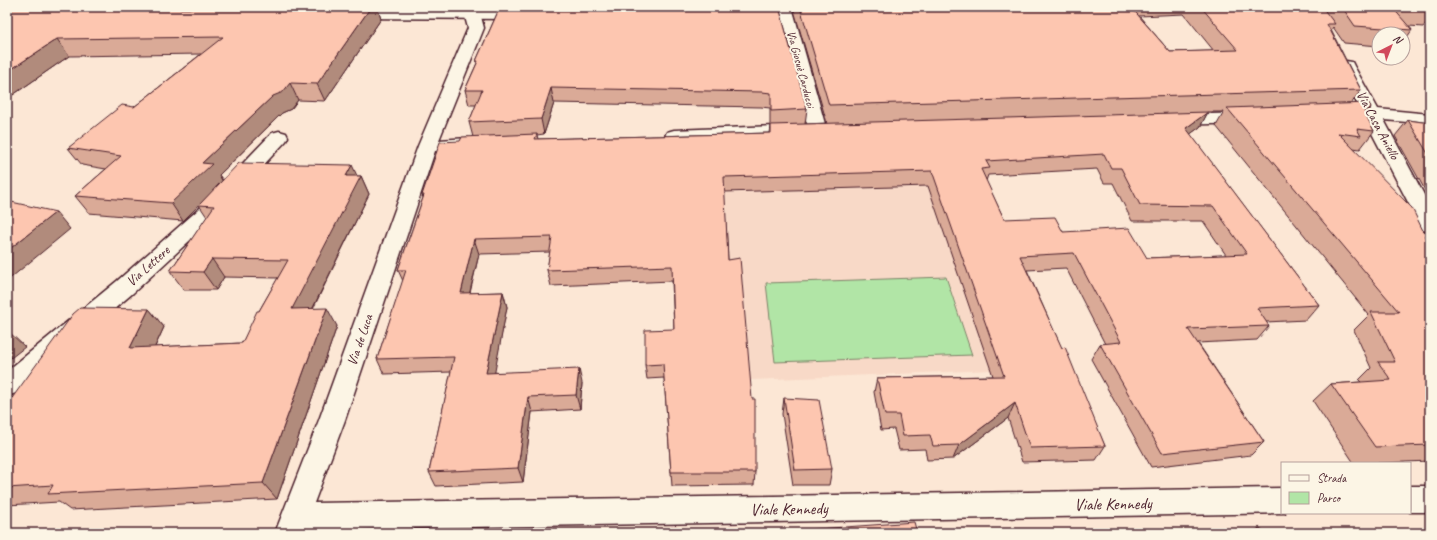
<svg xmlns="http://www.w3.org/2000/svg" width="1437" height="540" viewBox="0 0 1437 540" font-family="Caveat,sans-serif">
	<rect width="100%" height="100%" fill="#fce7d5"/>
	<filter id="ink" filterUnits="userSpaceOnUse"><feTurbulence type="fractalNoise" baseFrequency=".025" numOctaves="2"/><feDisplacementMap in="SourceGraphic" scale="8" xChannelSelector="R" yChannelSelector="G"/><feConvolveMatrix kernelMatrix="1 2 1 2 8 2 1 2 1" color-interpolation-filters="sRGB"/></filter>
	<g filter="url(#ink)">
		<polygon fill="#f8d9c7" points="968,147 1066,367 676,383 674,157"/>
		<polygon fill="#b1e5a6" stroke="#7e8268" points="946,277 972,355 775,362 766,283"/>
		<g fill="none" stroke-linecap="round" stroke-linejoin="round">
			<defs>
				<g id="minor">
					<polygon points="468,7 484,7 480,13 484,28 439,140 468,138 475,140 477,144 475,148 435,151 345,420 314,503 1282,488 1282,513 1285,513 304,530 303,533 275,533 319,420 418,146 468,28 464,13"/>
					<polygon points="776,7 792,7 827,131 824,135 818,137 812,135 809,131"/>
					<polygon points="1346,61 1352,62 1354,66 1378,109 1430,114 1430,124 1384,120 1430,206 1430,232 1423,230 1420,225 1365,120 1336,120 1330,119 1327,115 1330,111 1360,109 1338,66 1340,62"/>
					<polygon points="1249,113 1255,114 1258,118 1255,122 1249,123 1174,125 1168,124 1165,120 1168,116 1174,115"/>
					<polygon points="799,125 805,127 808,131 805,135 799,137 674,142 667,140 665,136 667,132 674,130"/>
					<polygon points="279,131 286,133 288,137 286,141 213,219 133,293 16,393 7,396 7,371 117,281 199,209 272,133"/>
					<rect x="1410" y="486" width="20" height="26"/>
				</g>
				<polygon id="major" points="350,8 527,9 532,11 535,14 532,17 527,19 350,18 345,16 342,13 345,10"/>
			</defs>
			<use href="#minor" stroke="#4a1f2b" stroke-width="3"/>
			<use href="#major" stroke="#4a1f2b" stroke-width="3"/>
			<use href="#minor" fill="#fcf5e5" fill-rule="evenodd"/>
			<use href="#major" fill="#fcf5e5" fill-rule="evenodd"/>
		</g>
		<g fill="#daaa97" stroke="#4a1f2b" fill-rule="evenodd">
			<polygon points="7,7 377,7 381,19 325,101 298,100 291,109 282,113 219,175 223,180 361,176 369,194 313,309 337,326 277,499 70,510 59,502 7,505 7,405 149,309 164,327 155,347 242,343 259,311 278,278 224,277 216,290 184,290 170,271 207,217 199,205 183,221 89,213 75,196 106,169 82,165 68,148 134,107 201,54 69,56 7,99"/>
			<path d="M500 7H779L807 109 805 124 827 123 793 7H1430V18L1423 27 1409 26 1412 30 1403 43V34H1379V46L1344 43 1333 27 1331 30 1361 90 1351 104 1371 108 1366 115 1374 131 1360 149 1353 148 1430 245V461L1381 463H1354L1313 401 1331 384 1361 382 1359 380 1371 368 1354 330 1369 315 1216 126 1224 112H1208L1200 127 1190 134 1319 305 1306 320 1266 322 1269 326 1257 340 1198 343 1264 442 1251 455 1151 467 1091 359 1100 344H1105L1066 268 1027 270 1105 446 1096 460 1022 462 1008 418 953 459 927 460 925 449 899 450 894 429 881 430 874 392 877 378 993 376 928 186 724 192 728 260 755 472 754 485 672 486 664 378 647 379 645 365 674 329 672 281 551 286 547 270 550 252 479 254 470 293 503 292 507 307 494 372 582 383 580 409 532 412 523 482 436 486 429 472 451 372 384 374 377 359 403 281 398 270 423 198 422 195 460 141 473 137 469 122 476 105H469L465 90 477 63 476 61ZM1184 14 1214 51 1170 52 1139 16ZM554 103 761 107 770 108V126H771L770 133 538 139 537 135 544 134ZM1097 169 1104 183H1113L1132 221H1203L1226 255 1147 258 1063 232 1004 219 986 181 988 175Z"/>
			<polygon points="1408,120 1430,123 1430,199 1395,136"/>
			<polygon points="784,398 832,469 829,485 793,485 782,414"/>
			<polygon points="1221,528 1232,533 1216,533"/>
			<polygon points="1259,528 1268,533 1253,533"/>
		</g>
		<g fill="#b18b7b" stroke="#4a1f2b">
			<polygon points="371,7 377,7 381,19 325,101 317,84"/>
			<polygon points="57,39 69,56 7,99 7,72"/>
			<polygon points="290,83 298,100 291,109 282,113 219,175 223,182 183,221 171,203 202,163 273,96"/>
			<polygon points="551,88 554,103 544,134 541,119"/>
			<polygon points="1371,108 1357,126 1364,111"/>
			<polygon points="1208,112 1200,127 1178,143 1186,128"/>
			<polygon points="352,165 359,180 361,176 369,194 303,328 292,309 346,176"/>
			<polygon points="56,212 70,229 7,281 7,251"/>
			<polygon points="474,239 479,254 466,308 461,293"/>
			<polygon points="212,259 224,277 216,290 203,272"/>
			<polygon points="503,292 507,307 492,387 486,373"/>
			<polygon points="327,308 337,326 277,499 263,483"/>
			<polygon points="149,309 164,327 146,366 130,348"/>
			<polygon points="7,330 25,347 7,361"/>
			<polygon points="579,369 582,383 580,409 576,395"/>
			<polygon points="528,397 532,412 523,482 518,468"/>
			<polygon points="1015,403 1008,418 953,459 959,445"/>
		</g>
		<g fill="#fdc6b0" stroke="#4a1f2b" fill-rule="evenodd">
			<polygon points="281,7 371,7 317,84 290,83 283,92 273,96 202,163 212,164 171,203 75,196 121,156 68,148 122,105 134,107 223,37 57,39 7,72 7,8 268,9"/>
			<polygon points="500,7 617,8 635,7 779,7 807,109 771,111 771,93 762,92 551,88 541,119 469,122 482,90 465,90 478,61 476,61"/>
			<polygon points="800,7 1131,7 1170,52 1238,50 1201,7 1322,7 1335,24 1327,24 1361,90 829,105"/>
			<polygon points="1342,7 1430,7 1430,9 1392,7 1412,30 1355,26"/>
			<polygon points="1369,103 1371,108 1364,111 1374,131 1357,129 1361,136 1338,133 1412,208 1430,245 1430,445 1375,447 1331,384 1391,380 1378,362 1395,362 1371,312 1399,312 1227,108"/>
			<path d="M1208 112 1186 128 1319 305 1257 308 1269 326 1188 329 1264 442 1162 453 1100 344 1121 342 1074 253 1020 256 1062 348 1065 347 1105 446 1030 448 1015 403 959 445 933 446 930 435 903 436 899 415H885L877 378 1004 376 932 171 724 177 728 260 740 258 752 399H755V472H671L663 364 645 365V330L674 329 672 266 547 270 552 237 474 239 461 293 503 292 486 373 579 369 576 395 528 397 518 468 429 472 454 357 377 359 406 270H398L424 195H422L440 142 460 141 462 137 537 134 535 139 771 133V125ZM1104 154 1111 168H1121L1140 205 1213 206 1247 254 1147 258 1129 228 1063 232 1055 217 1004 219 981 169 990 168 986 161Z"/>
			<polygon points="1408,120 1430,123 1430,157"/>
			<polygon points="239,163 352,165 346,176 361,176 292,309 327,308 263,483 48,494 53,485 7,488 7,405 73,314 80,308 149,309 130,348 242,343 257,311 259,311 288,260 212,259 203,272 170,271 214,206 199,205"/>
			<polygon points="7,201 56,212 7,251"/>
			<polygon points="784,398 819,400 832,469 795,470"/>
			<polygon points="914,522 917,533 804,533 804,530"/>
			<polygon points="1221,528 1232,533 1222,533"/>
			<polygon points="1259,528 1268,533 1257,533"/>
		</g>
	</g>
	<g text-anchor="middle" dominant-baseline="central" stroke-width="4" stroke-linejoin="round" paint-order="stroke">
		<g font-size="12" fill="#4a1f2b" stroke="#fcf5e5">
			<text transform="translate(801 69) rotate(75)">Via Giosuè Carducci</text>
		</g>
		<g font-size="14" fill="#4a1f2b" stroke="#fcf5e5">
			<text transform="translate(1378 125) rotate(62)">Via Casa Aniello</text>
			<text transform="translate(148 266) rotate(-42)">Via Lettere</text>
			<text transform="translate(360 340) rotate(-71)">Via de Luca</text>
		</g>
		<g font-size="17" fill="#4a1f2b" stroke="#fcf5e5">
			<text transform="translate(1113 504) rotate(-1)">Viale Kennedy</text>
			<text transform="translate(789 509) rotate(-1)">Viale Kennedy</text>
		</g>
	</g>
	<rect width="1437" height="540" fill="none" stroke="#fcf5e5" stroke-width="24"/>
	<rect x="12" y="12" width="1413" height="516" fill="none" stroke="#4a1f2b" stroke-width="1.5" filter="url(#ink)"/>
	<rect x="1281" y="462" width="130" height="52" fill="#fcf5e5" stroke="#b59f9b"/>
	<rect x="1289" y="475" width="20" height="6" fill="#fcf5e5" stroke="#b59f9b"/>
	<text x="1317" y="482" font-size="12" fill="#4a1f2b">Strada</text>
	<rect x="1289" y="492" width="20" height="12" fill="#b1e5a6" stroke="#b59f9b"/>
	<text x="1317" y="502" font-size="12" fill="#4a1f2b">Parco</text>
	<g transform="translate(1391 46) rotate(42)"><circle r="19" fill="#fcf5e5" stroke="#b59f9b"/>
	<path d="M0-3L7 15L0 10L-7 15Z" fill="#d1495b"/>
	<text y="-6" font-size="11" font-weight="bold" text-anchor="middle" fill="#4a1f2b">N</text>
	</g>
</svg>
